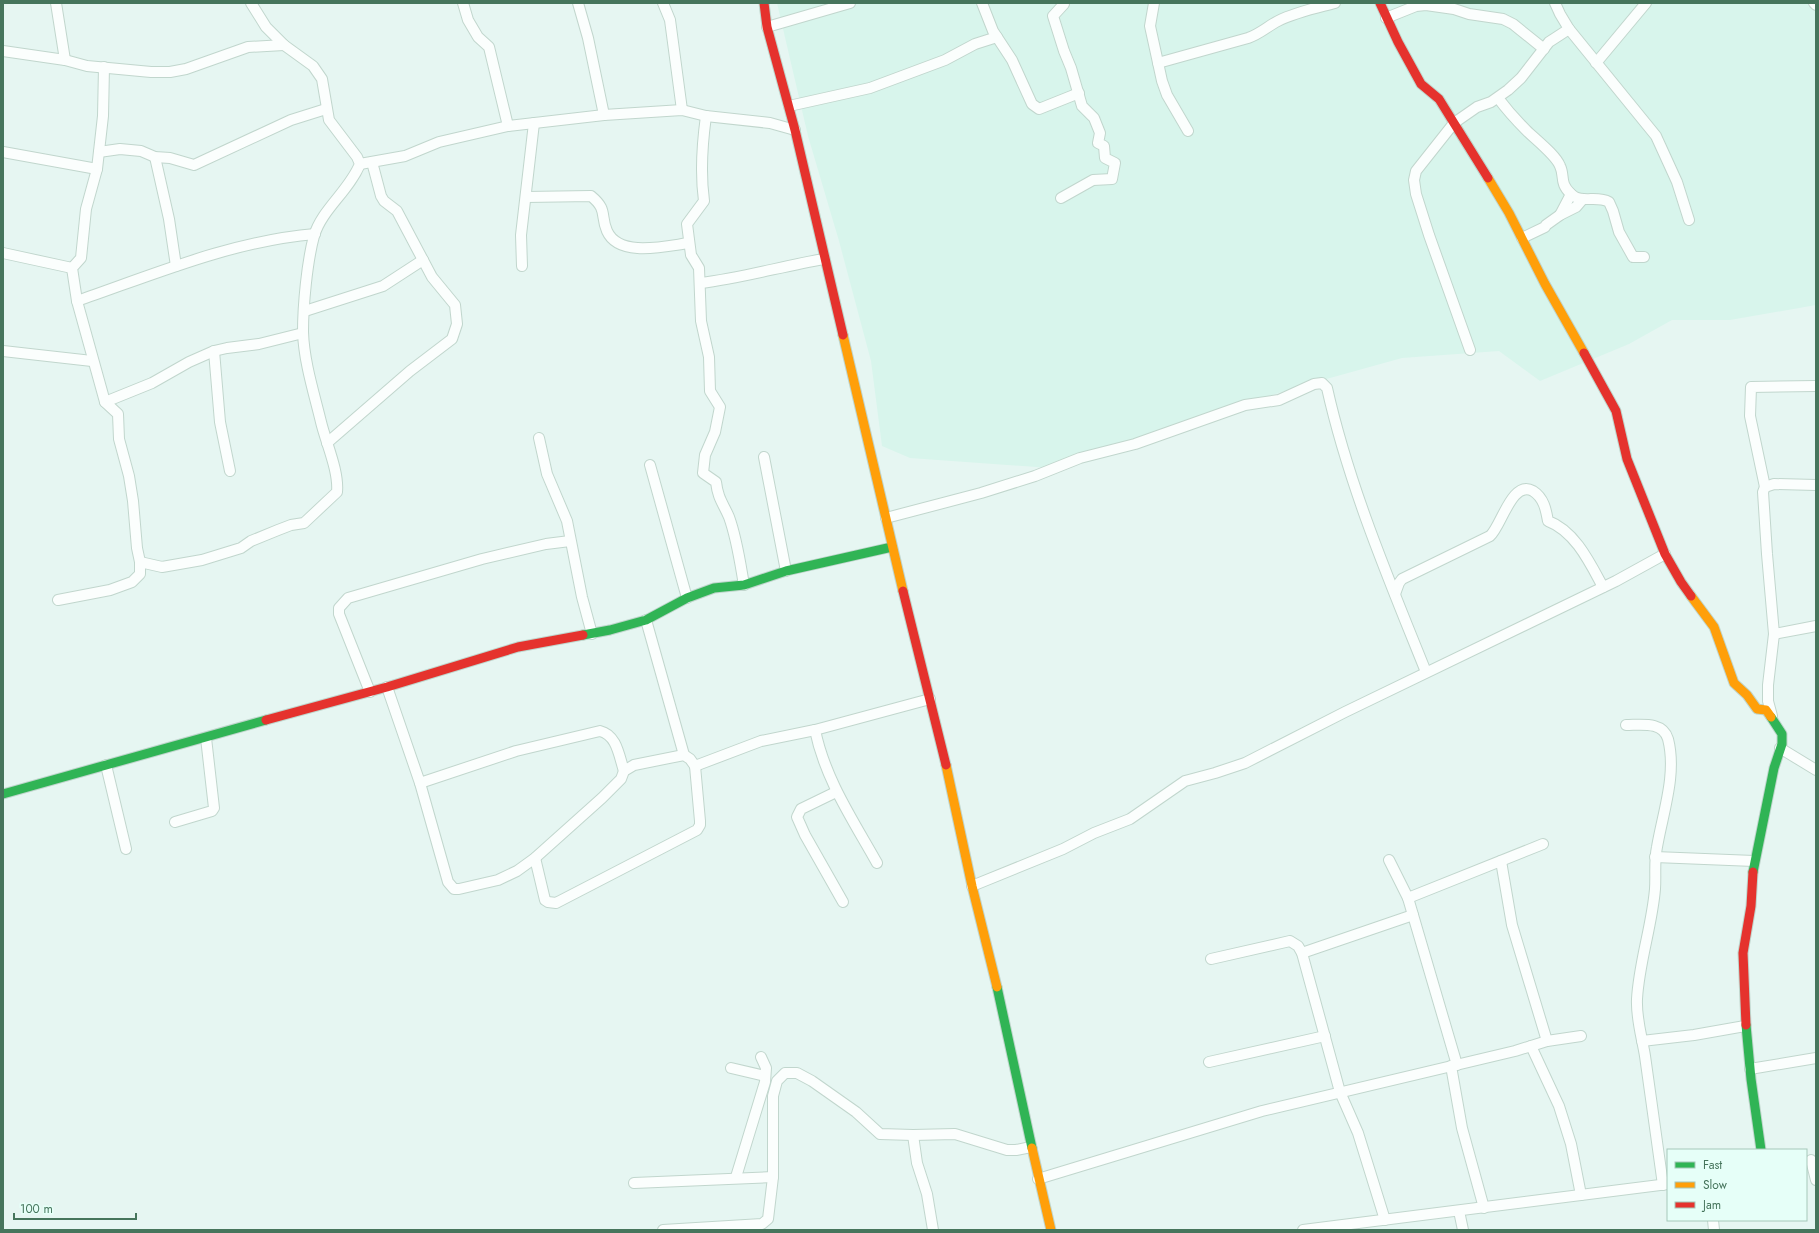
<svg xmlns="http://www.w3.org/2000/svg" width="1819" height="1233" viewBox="0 0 1819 1233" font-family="Jost,sans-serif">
	<rect width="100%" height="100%" fill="#e6f6f2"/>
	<polygon fill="#d8f5ec" points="777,3 1816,3 1816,305 1730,320 1672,320 1629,344 1540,381 1499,351 1402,358 1294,388 1050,468 910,458 882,446 871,361 839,241 808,136"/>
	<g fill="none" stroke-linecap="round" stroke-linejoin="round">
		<defs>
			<g id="street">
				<polyline points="56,3 65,60"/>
				<polyline points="463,3 468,20 478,37 489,47 508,126"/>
				<polyline points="578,3 588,38 604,115"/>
				<polyline points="663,3 670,20 682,110"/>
				<polyline points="982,3 993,31 1012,60 1032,104 1039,109 1079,93"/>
				<polyline points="1154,3 1150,26 1162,81 1167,95 1188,131"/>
				<polyline points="1555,3 1560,14 1569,29 1656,136 1677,182 1689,220"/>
				<polyline points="1814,3 1816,5"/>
				<polyline points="1386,18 1416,6 1426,5 1454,9 1469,14 1503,19 1513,24 1544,49"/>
				<polyline points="767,27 850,3"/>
				<polyline points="3,51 65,60 87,66 151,72 170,72 186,69 248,47 284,45"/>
				<path d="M1158 63 1248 38C1260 34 1268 26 1278 21 1296 12 1316 8 1335 3"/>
				<polyline points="1596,63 1646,3"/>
				<path d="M1498 98C1507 110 1516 120 1526 130 1535 139 1556 155 1560 166 1565 176 1559 183 1571 194 1581 204 1597 195 1609 202L1613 211 1619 232 1633 257H1644"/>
				<polyline points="789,106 870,88 945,60 975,44 997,37"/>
				<path d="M706 116C702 145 700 172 704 201L687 224 691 255 699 268 701 321 709 357 710 391 720 407 715 432 705 455 703 473 716 482C718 499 723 503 729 517 737 539 740 562 744 585"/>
				<polyline points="3,152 97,169"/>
				<polyline points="99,152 120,149 141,151 155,157 170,158 194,165 291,120 326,109"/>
				<polyline points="155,157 169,219 176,266"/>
				<polyline points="360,164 405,156 439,142 508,126 604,115 682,110 706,116 770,123 795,130"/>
				<path d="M526 197 591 196C608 210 600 215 607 231 619 258 666 246 689 243"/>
				<polyline points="1061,198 1093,180 1112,179 1115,163 1105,158 1104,146 1098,143 1100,133 1094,118 1082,106 1071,68 1064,51 1053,16 1064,4 1063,3"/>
				<polyline points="1560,215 1571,194"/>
				<polyline points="1522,238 1545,227 1546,225 1560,215 1576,207 1582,200"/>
				<polyline points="3,253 72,268"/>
				<polyline points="522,266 521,235 534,123"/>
				<path d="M701 283C742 278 783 266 824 259"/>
				<path d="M77 301C155 274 232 241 315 234"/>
				<polyline points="305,311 383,286 423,260"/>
				<polyline points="1470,350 1429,235 1416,194 1414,180 1416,171 1454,123 1477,107 1491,102 1508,90 1521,78 1549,42 1569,29"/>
				<polyline points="3,351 92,361"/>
				<polyline points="214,351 220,422 230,471"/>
				<polyline points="105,402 152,383 189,362 214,351 227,348 259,344 303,333"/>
				<polyline points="539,438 547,474 567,521 582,597 592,634"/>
				<polyline points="327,443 410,371 452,339 457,324 455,305 432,277 397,211 384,201 381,196 372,162"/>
				<polyline points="764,457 786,571"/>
				<polyline points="650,465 687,598"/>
				<polyline points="1765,487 1750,416 1751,387 1816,386"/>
				<path d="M886 518 981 493 1035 476 1080 458 1135 444 1245 405 1279 400 1314 384 1322 383 1327 388C1349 486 1389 580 1426 672"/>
				<path d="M140 562 162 567 202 560 241 548 251 541 278 530 291 525 304 523 337 492C339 471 326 443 321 422 314 393 304 362 303 332 303 305 307 262 314 236 322 209 349 191 360 164L357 157 329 120 322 79 313 66 284 45 266 27 251 3"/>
				<path d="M1395 594 1399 583 1402 579 1490 536C1501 527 1512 479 1533 491 1544 498 1546 510 1548 521 1575 531 1590 563 1603 587"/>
				<polyline points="58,600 110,590 132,582 140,574 140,562 137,548 133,501 129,476 119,439 118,414 105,402 77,301 72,268 81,258 86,209 97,169 103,116 104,67"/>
				<polyline points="646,620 684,755"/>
				<polyline points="1774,634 1816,626"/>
				<polyline points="387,687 420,783 448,882 454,889 459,889 498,880 517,871 535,858 602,798 621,779 624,771 634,765 684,755 690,759 695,766 761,741 815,730 930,699"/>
				<polyline points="370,692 339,614 339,608 348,598 482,559 546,544 570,541"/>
				<polyline points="1772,716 1768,701 1768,685 1774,634 1767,554 1763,492 1765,487 1774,484 1816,485"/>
				<path d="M1626 725C1641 725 1663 721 1668 739 1677 774 1663 812 1657 847 1654 861 1656 875 1655 889 1652 926 1639 962 1637 999 1636 1019 1642 1037 1645 1056 1651 1099 1657 1141 1663 1185"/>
				<path d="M815 730C825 779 853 820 877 863"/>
				<polyline points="1780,748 1816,770"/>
				<polyline points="106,765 126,849"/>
				<path d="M420 783 516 751 600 731C617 735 619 756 624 771"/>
				<polyline points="836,792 801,809 797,817 805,835 843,902"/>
				<polyline points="175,822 212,811 214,808 206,738"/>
				<polyline points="1655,857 1754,861"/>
				<polyline points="535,858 545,900 548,902 556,903 697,830 700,825 700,821 695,766"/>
				<polyline points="1389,860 1408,898 1457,1065"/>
				<polyline points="1501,861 1512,925 1547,1041"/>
				<polyline points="972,886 1063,849 1094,833 1130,819 1185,781 1215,773 1245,763 1345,712 1616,581 1665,554"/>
				<polyline points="1408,898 1543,844"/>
				<polyline points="1302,953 1413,915"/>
				<polyline points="1211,959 1290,941 1298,946 1302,953 1340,1092 1358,1133 1385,1220"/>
				<polyline points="1642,1041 1694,1035 1745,1026"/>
				<polyline points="1531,1046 1559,1106 1571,1144 1581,1195"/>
				<polyline points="1209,1062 1325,1036"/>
				<polyline points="1451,1066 1462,1128 1484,1208"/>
				<polyline points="731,1068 765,1076"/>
				<polyline points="1750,1069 1816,1058"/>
				<polyline points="913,1135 917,1163 927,1194 933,1230"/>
				<polyline points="1811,1160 1816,1180"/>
				<polyline points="736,1177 765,1082 766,1068 761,1057"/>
				<polyline points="1038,1179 1262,1111 1515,1051 1547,1041 1581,1036"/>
				<polyline points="634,1183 773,1177"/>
				<polyline points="1459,1211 1463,1230"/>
				<polyline points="1713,1220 1714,1230"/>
				<polyline points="663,1230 762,1224 768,1219 773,1177 773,1096 777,1081 785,1073 797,1073 812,1081 856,1112 880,1134 913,1135 955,1134 1007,1150 1016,1150 1031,1147"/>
				<polyline points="1303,1230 1668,1184"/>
			</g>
			<g id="fast">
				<polyline points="583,635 610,630 646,620 687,598 714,588 744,585 786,571 892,547"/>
				<polyline points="3,794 266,720"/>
				<polyline points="1753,872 1774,768 1782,744 1782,734 1771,717"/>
				<polyline points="997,987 1032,1148"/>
				<polyline points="1746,1025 1751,1079 1761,1150"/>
			</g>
			<g id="slow">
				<polyline points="1488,178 1509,213 1545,284 1584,353"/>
				<polyline points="843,335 903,591"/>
				<polyline points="1691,596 1714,627 1734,683 1747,695 1757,709 1766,710 1771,717"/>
				<polyline points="946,765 972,886 997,987"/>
				<polyline points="1032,1148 1051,1230"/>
			</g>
			<g id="jam">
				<polyline points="764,3 767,27 795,130 843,335"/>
				<polyline points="1380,3 1398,42 1421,84 1439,99 1488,178"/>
				<polyline points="1584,353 1616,411 1627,459 1665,554 1681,582 1691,596"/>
				<polyline points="903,591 946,765"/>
				<polyline points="266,720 387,687 518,647 583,635"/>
				<polyline points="1746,1025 1743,953 1751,906 1753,872"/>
			</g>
		</defs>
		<use href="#street" stroke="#c1d6cd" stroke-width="12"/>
		<use href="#fast" stroke="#bfd5cc" stroke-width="11"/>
		<use href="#slow" stroke="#bfd5cc" stroke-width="11"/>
		<use href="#jam" stroke="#bfd5cc" stroke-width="11"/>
		<use href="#street" stroke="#fbfefd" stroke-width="10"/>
		<use href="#fast" stroke="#30b455" stroke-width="9"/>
		<use href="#slow" stroke="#ff9f0a" stroke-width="9"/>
		<use href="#jam" stroke="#e5322d" stroke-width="9"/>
	</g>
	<rect width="1819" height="1233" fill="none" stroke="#46755c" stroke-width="8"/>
	<rect x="1667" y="1149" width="140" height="72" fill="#e6fff8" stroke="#a6c8ba"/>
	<rect x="1675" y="1162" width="20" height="6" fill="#30b455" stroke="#a6c8ba"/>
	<text x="1703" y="1169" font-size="12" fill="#46755c">Fast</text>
	<rect x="1675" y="1182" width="20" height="6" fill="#ff9f0a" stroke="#a6c8ba"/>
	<text x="1703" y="1189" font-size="12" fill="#46755c">Slow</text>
	<rect x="1675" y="1202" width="20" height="6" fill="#e5322d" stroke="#a6c8ba"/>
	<text x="1703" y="1209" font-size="12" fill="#46755c">Jam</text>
	<path d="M14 1213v6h122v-6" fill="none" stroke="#46755c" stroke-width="2"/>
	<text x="20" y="1213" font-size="12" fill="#46755c" stroke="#e6fff8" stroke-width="3" paint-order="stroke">100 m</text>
</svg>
